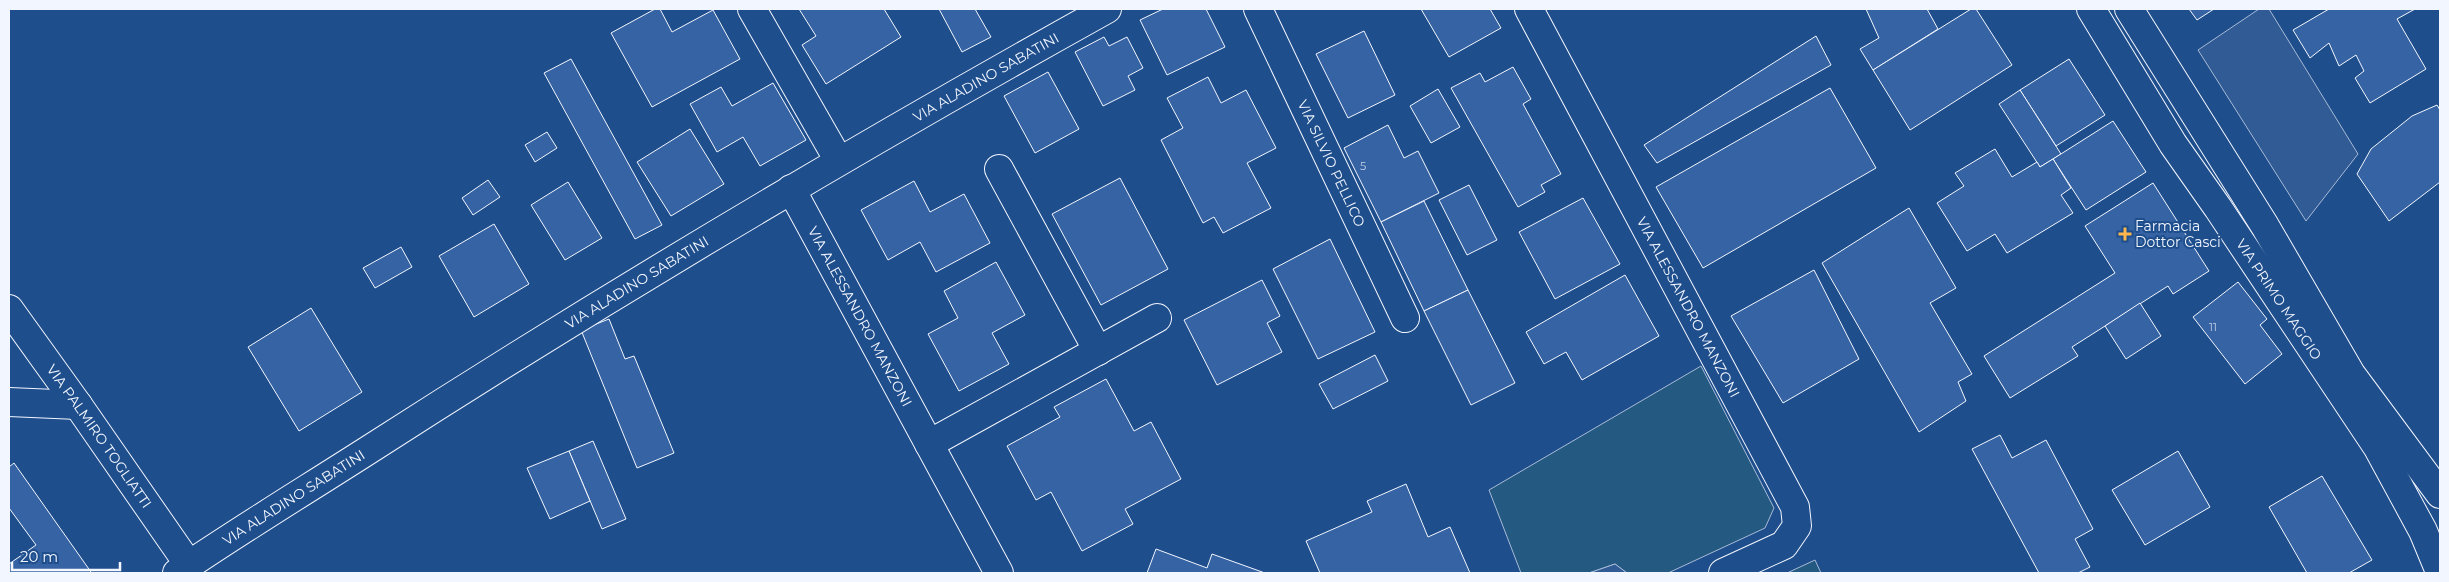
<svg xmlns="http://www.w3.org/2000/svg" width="2449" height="582" viewBox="0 0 2449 582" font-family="Montserrat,sans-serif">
	<rect width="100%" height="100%" fill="#1f4e8c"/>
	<g fill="#245a82" stroke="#a8bbd7">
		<polygon points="1701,366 1774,508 1765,528 1668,573 1627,573 1615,564 1589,573 1521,573 1489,490"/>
		<polygon points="1815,560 1821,573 1787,573"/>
	</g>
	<g fill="#305b95" stroke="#a8bbd7">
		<polygon points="2259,9 2269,9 2358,154 2306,221 2198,50"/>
		<polygon points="1615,564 1627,573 1589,573"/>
	</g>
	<g fill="#3563a3" stroke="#f2f6ff">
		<polygon points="655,9 660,9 672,32 713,10 740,59 652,107 611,33"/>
		<polygon points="799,9 884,9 901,37 826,84 802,45 816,36"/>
		<polygon points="939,9 975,9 991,37 962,52"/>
		<polygon points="1163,9 1206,9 1225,47 1167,75 1140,20"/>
		<polygon points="1421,9 1490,9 1501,28 1449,57"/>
		<polygon points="1866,9 1927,9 1938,29 1873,70 1860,49 1879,38"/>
		<polygon points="1971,9 1976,9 2012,65 1910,130 1873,70"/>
		<polygon points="2189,9 2214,9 2197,20"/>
		<polygon points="2329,9 2415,9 2397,19 2426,69 2370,103 2355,78 2364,71 2356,55 2339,66 2329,43 2310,58 2293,30"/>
		<polygon points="1364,31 1395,95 1348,118 1316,54"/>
		<polygon points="1816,36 1831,65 1657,163 1644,145"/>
		<polygon points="1104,37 1109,46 1127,37 1143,68 1128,76 1135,90 1103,106 1075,52"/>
		<polygon points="571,59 662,225 635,239 544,73"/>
		<polygon points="2069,59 2105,115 2056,146 2020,90"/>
		<polygon points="1513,67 1531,99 1523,104 1561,174 1541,185 1545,192 1518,207 1451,88 1480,73 1485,82"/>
		<polygon points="1048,72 1079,129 1035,153 1004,96"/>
		<polygon points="1208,77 1221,103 1246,90 1276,148 1247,163 1271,208 1223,233 1214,217 1203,223 1161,140 1183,128 1167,98"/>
		<polygon points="773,83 806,140 760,166 743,137 717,152 690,104 721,87 732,106"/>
		<polygon points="1830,88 1876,168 1703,268 1656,187"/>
		<polygon points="1438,89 1460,127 1431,143 1410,106"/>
		<polygon points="2020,90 2061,154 2040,167 1999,104"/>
		<polygon points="2437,105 2440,110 2440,182 2389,221 2357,174 2371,149 2412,116"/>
		<polygon points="2113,121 2146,172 2086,210 2053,159"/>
		<polygon points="1388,125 1404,158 1418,151 1439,193 1381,222 1344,148"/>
		<polygon points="690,129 724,184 671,216 637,162"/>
		<polygon points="547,132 557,148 535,162 525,145"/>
		<polygon points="1995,149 2012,177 2037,162 2040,167 2053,159 2071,188 2061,195 2073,213 2007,253 1995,234 1967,251 1937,203 1964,186 1955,173"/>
		<polygon points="1120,178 1168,269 1101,305 1052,214"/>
		<polygon points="488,180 500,197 473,215 462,198"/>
		<polygon points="914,181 930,212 964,194 990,243 936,272 920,242 888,260 861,210"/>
		<polygon points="568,182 602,238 565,260 531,205"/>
		<polygon points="2153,183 2209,271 2173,294 2168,286 2072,347 2078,356 2010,398 1984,356 2115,273 2085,226"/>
		<polygon points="1469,185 1497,240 1467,255 1439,200"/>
		<polygon points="1583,198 1620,264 1555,299 1519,232"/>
		<polygon points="1424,201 1468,290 1424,311 1381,222"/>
		<polygon points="1909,208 1956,288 1930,303 1972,374 1958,382 1966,401 1919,432 1822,263"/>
		<polygon points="494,224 529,284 474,317 439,256"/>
		<polygon points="1330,239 1375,332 1318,359 1273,269"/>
		<polygon points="401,247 412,267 375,288 363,268"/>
		<polygon points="996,262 1025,315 992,333 1009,364 959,391 928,334 958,318 944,291"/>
		<polygon points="1814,270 1859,359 1783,403 1731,316"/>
		<polygon points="1625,275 1659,336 1582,380 1566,352 1544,364 1526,332"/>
		<polygon points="1262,280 1280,316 1267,323 1282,352 1217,385 1184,320"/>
		<polygon points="2238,282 2267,319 2260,325 2282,354 2245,384 2193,317"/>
		<polygon points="1468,290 1515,383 1471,405 1424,311"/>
		<polygon points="2140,303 2161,336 2126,359 2105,326"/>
		<polygon points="311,308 362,392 299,431 248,347"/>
		<polygon points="609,319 625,359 634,356 674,453 637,468 581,330"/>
		<polygon points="1375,355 1388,381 1333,409 1319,384"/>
		<polygon points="1106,379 1134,431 1151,422 1181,479 1125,509 1133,524 1082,551 1051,492 1036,500 1007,446 1060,417 1054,407"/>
		<polygon points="2000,435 2012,458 2046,440 2093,529 2075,539 2090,567 2078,573 2039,573 1972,449"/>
		<polygon points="593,441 626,519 602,529 569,451"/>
		<polygon points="569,451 590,501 550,519 527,468"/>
		<polygon points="2178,451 2210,507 2145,545 2112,490"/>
		<polygon points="14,463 91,572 89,573 9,573 9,564 36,545 9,508 9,467"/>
		<polygon points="2322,476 2372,560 2349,573 2307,573 2269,507"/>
		<polygon points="1406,484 1428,537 1450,527 1470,573 1320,573 1306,541 1372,512 1367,501"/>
		<polygon points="1156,549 1207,568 1212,554 1265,573 1147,573"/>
	</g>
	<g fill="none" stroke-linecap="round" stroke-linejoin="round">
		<defs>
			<g id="minor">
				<polyline points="752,9 839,161"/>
				<path id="s1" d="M1258 9 1405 318"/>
				<path id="s2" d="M1529 9 1795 507 1797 526 1784 545 1723 573"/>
				<polyline points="999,169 1098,351"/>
				<path id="s3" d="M791 189 999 573"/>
				<path id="s4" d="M9 309 78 405 189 565"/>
				<polyline points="9,402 78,405"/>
				<polyline points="929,444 1157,318"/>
				<path id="s5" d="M177 573C240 530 306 490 370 449 611 294 857 148 1107 9"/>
			</g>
			<g id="major">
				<path id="s6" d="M2091 9 2173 144 2218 208 2378 448 2423 531 2440 572"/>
				<polyline points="2129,9 2265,226 2351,374 2440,494"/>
			</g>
		</defs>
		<use href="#minor" stroke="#f2f6ff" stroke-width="30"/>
		<use href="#major" stroke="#f2f6ff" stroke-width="30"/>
		<use href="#minor" stroke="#1f4e8c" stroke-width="28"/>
		<use href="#major" stroke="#1f4e8c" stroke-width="28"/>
	</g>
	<path fill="#ffb74d" stroke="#1f4e8c" stroke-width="2" d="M2122.5 226.5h5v5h5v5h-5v5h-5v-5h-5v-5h5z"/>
	<g text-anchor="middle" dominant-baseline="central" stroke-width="4" stroke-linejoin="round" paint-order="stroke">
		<g font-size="11" fill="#c3d1e8">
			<text x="1363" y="166">5</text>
			<text x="2213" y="327">11</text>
		</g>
		<g font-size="14" fill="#f2f6ff" stroke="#1f4e8c">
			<text stroke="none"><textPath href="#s5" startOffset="949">VIA ALADINO SABATINI</textPath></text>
			<text stroke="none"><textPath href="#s1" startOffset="171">VIA SILVIO PELLICO</textPath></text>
			<text stroke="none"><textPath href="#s5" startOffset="544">VIA ALADINO SABATINI</textPath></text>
			<text stroke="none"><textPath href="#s6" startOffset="346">VIA PRIMO MAGGIO</textPath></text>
			<text stroke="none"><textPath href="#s2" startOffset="338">VIA ALESSANDRO MANZONI</textPath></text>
			<text stroke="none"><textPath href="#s3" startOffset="145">VIA ALESSANDRO MANZONI</textPath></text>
			<text stroke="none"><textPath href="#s4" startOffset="156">VIA PALMIRO TOGLIATTI</textPath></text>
			<text stroke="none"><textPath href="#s5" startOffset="139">VIA ALADINO SABATINI</textPath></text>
		</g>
		<g font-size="14" fill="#f2f6ff" stroke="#1f4e8c" text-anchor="start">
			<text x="2135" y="226">Farmacia<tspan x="2135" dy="16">Dottor Casci</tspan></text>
		</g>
	</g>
	<rect width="2449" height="582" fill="none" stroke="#f2f6ff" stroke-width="20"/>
	<path d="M12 562v8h108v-8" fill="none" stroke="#f2f6ff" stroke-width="2.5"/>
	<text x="20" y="562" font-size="15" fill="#f2f6ff" stroke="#1f4e8c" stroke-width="4" paint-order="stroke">20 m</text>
</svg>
